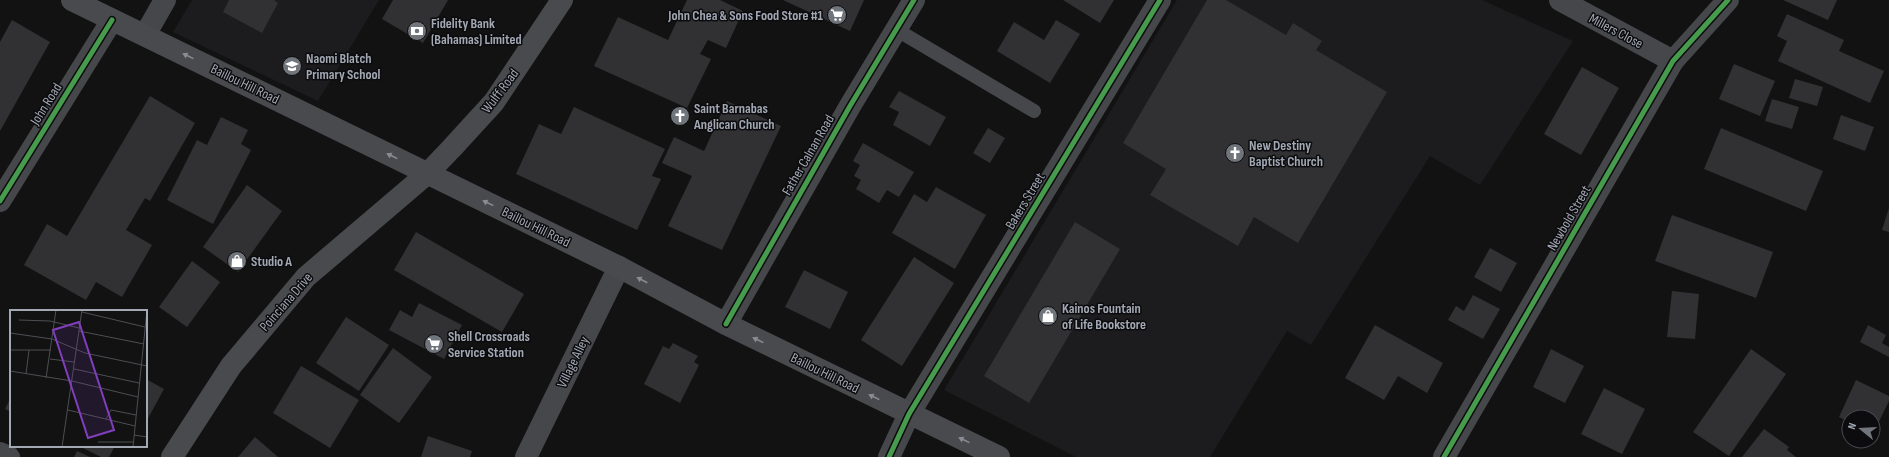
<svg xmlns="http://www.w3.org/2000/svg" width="1889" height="457" viewBox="0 0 1889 457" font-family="'Sofia Sans Condensed',sans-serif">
	<rect width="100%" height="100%" fill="#121212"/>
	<g fill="#1c1c1e">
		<polygon points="192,0 379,0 318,101 173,32"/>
		<polygon points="1177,0 1482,0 1573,41 1480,185 1430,156 1311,345 1287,331 1210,457 1076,457 944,390"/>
	</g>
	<g fill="#313133">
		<polygon points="229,0 274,0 278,3 262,33 223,12"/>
		<polygon points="393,0 448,0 423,43 382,19"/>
		<polygon points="687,0 720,0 743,11 726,48 708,40 700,54 711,59 687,108 594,66 618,17 668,40"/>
		<polygon points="783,0 864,0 850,31"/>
		<polygon points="1063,0 1114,0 1100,23"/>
		<polygon points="1207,0 1226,0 1286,35 1293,23 1322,41 1316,50 1387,92 1298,243 1254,217 1238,246 1150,195 1166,169 1123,143"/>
		<polygon points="1783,0 1837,0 1828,20"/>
		<polygon points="1787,14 1844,40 1839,51 1884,71 1870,103 1778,61 1787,41 1777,36"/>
		<polygon points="12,20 50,42 0,131 0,42"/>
		<polygon points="1056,20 1080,34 1050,83 997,51 1014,22 1044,40"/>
		<polygon points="1734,64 1775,81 1760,116 1719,99"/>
		<polygon points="1582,67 1619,88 1581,155 1544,134"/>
		<polygon points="1795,79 1823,87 1817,106 1789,98"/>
		<polygon points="899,91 946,117 930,146 893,125 899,112 889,107"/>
		<polygon points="150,96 195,123 150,201 145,198 126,230 152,245 122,297 96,282 86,300 24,265 47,224 67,236"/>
		<polygon points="1772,99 1799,107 1792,129 1765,121"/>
		<polygon points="727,101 781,126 722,250 668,226 692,176 662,163 674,137 704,151"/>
		<polygon points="574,107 665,149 652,176 661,179 637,230 516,174 539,124 561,134"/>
		<polygon points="1841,115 1874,127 1865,151 1833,139"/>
		<polygon points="221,117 248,130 241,144 251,150 213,224 167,200 197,140 207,145"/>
		<polygon points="988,128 1005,138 990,163 973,153"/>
		<polygon points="1721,128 1823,171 1806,211 1704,169"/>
		<polygon points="863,143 914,172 899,197 887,190 879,203 856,189 861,180 854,176 860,165 853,161"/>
		<polygon points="247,185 282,211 238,272 203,247"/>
		<polygon points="936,187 986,215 955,269 892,233 914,194 927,202"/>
		<polygon points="1889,208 1889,232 1882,230"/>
		<polygon points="1672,215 1773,252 1756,298 1655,261"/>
		<polygon points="1075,222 1120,249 1029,403 984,376"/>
		<polygon points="416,232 524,294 502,332 394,270"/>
		<polygon points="1490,248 1517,263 1501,292 1474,277"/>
		<polygon points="914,257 954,283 902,366 861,340"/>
		<polygon points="192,261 220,282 187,327 159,307"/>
		<polygon points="804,270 848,292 830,329 785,307"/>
		<polygon points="1672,291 1699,294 1695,339 1667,337"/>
		<polygon points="1473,295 1500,309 1483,339 1448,320 1456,306 1464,311"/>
		<polygon points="419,303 462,325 444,359 389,330 400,310 412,317"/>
		<polygon points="346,317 389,345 359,391 316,363"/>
		<polygon points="1375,325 1443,363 1427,393 1398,376 1384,400 1345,378"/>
		<polygon points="1868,325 1886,335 1882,343 1889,347 1889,357 1860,342"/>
		<polygon points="673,343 698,356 694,362 699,365 680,403 644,384 663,346 669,349"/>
		<polygon points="393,348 432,377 399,423 360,395"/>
		<polygon points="1551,349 1584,366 1565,403 1533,387"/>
		<polygon points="1751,349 1786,374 1729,456 1693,432"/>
		<polygon points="301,366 359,400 330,448 273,413"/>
		<polygon points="146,379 164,389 146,422"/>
		<polygon points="1856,380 1889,396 1889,401 1873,434 1873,417 1849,417 1849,422 1839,417"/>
		<polygon points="1604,388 1645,409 1622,454 1581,434"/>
		<polygon points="11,397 11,412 5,409"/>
		<polygon points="1764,429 1789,447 1787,450 1796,457 1742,457"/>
		<polygon points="428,436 472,451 470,457 421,457"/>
		<polygon points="255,437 278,457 238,457"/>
		<polygon points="79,446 115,446 109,457 101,457"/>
		<polygon points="77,451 90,457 74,457"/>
	</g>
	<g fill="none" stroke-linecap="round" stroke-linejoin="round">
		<polyline stroke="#46474b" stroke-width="14" points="897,30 1034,111"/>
		<g stroke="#46474b" stroke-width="22">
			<polyline points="1560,0 1673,61"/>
			<polyline points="145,35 165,0"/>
			<polyline points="0,201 112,20"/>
			<polyline points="726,324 850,106 914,0"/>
			<polyline points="0,453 9,457"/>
			<polyline points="526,457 619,267"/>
			<polyline points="889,457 909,414 1160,0"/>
			<polyline points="1444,457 1673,61 1728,0"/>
		</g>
		<g stroke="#484a4d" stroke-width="22">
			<polyline points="72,0 619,267 726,324 999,457"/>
			<polyline points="172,457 231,366 306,277 428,173 451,149 494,102 562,0"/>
		</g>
		<defs>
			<g id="cycleway">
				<polyline points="0,201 112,20"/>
				<polyline points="726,324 850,106 914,0"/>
				<polyline points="889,457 909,414 1160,0"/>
				<polyline points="1444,457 1673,61 1728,0"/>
			</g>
		</defs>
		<use href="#cycleway" stroke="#0c0c0e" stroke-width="8"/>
		<use href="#cycleway" stroke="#469c4c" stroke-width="5"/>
	</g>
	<defs><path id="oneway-solid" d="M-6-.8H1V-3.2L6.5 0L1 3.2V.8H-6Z"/></defs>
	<g fill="#878c95">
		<use href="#oneway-solid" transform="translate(188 56) rotate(-154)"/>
		<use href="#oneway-solid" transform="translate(392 156) rotate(-154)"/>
		<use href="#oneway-solid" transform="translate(488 203) rotate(-154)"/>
		<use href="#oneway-solid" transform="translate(642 280) rotate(-152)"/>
		<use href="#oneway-solid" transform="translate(758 340) rotate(-154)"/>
		<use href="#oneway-solid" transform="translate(874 397) rotate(-154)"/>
		<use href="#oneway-solid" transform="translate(964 440) rotate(-154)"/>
	</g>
	<defs>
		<symbol id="supermarket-disc" viewBox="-11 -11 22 22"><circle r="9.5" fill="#70747b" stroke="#0c0c0e"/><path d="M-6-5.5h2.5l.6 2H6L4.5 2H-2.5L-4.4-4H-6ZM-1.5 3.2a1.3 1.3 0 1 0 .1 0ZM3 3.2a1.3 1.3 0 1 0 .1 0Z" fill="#fff"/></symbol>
		<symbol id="bank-disc" viewBox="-11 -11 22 22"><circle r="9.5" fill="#70747b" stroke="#0c0c0e"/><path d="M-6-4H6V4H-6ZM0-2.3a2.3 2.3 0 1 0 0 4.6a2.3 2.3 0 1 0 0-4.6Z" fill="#fff"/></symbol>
		<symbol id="school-disc" viewBox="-11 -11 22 22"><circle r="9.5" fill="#70747b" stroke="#0c0c0e"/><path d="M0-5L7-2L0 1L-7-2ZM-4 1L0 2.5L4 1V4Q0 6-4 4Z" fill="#fff"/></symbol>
		<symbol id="church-disc" viewBox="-11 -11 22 22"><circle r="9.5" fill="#70747b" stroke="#0c0c0e"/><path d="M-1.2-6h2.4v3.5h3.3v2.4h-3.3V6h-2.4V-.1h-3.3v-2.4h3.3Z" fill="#fff"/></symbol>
		<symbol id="shop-disc" viewBox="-11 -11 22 22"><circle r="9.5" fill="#70747b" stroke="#0c0c0e"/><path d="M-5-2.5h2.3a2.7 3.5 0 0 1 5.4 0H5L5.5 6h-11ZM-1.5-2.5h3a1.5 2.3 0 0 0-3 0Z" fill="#fff"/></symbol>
	</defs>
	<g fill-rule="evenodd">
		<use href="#supermarket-disc" x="826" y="4" width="22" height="22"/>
		<use href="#bank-disc" x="406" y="20" width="22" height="22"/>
		<use href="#school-disc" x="281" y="55" width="22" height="22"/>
		<use href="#church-disc" x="669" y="105" width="22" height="22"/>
		<use href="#church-disc" x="1224" y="142" width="22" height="22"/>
		<use href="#shop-disc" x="226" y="250" width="22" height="22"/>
		<use href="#shop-disc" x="1037" y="305" width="22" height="22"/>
		<use href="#supermarket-disc" x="423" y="333" width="22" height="22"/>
	</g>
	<g text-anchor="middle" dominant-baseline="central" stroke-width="3" stroke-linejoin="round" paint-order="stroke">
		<g font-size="14" font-weight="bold" fill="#a2a8b4" stroke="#0c0c0e" text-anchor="start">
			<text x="823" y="15" text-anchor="end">John Chea &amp; Sons Food Store #1</text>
			<text x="431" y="23">Fidelity Bank<tspan x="431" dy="16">(Bahamas) Limited</tspan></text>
			<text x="306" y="58">Naomi Blatch<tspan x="306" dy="16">Primary School</tspan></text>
			<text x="694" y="108">Saint Barnabas<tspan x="694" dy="16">Anglican Church</tspan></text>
			<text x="1249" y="145">New Destiny<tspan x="1249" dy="16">Baptist Church</tspan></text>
			<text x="251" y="261">Studio A</text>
			<text x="1062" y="308">Kainos Fountain<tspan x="1062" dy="16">of Life Bookstore</tspan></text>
			<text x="448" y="336">Shell Crossroads<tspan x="448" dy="16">Service Station</tspan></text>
		</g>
		<g font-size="14" fill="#a2a8b4" stroke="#0c0c0e">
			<text transform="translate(1616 31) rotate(28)">Millers Close</text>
			<text transform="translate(245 84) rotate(26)">Baillou Hill Road</text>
			<text transform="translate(500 91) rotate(-53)">Wulff Road</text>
			<text transform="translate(46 104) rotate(-58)">John Road</text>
			<text transform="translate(808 155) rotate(-60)">Father Calnan Road</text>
			<text transform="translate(1025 201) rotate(-59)">Bakers Street</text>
			<text transform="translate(1569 218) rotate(-60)">Newbold Street</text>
			<text transform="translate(536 227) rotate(26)">Baillou Hill Road</text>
			<text transform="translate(286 302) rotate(-49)">Poinciana Drive</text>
			<text transform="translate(573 362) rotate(-64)">Village Alley</text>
			<text transform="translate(825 373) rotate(26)">Baillou Hill Road</text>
		</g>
	</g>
	<g transform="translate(10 310)">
		<rect width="137" height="137" fill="#121212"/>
		<path fill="none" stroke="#4c4e53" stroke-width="1" d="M72 2 135 17M9 10 40 11 69 18M69 21 134 34M0 23 42 29 75 43 137 56M0 40H41M40 49 64 52M64 59 129 73M0 61 62 71 128 87M16 64 19 40M36 68 46 0M58 100 125 116M96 109 101 100 126 105M124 125 137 127M88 132H123M52 137 72 0M123 137 137 0"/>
		<path fill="#813fbd" fill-opacity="0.15" stroke="#813fbd" stroke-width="2" d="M69 12 104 120 78 128 43 20Z"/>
		<rect width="137" height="137" fill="none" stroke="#a2a8b4" stroke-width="2"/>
	</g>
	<g transform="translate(1861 429) rotate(288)"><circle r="19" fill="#0c0c0e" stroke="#484a50"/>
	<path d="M0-3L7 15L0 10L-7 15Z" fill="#70747b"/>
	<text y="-6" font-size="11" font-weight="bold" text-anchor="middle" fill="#a2a8b4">N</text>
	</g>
</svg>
